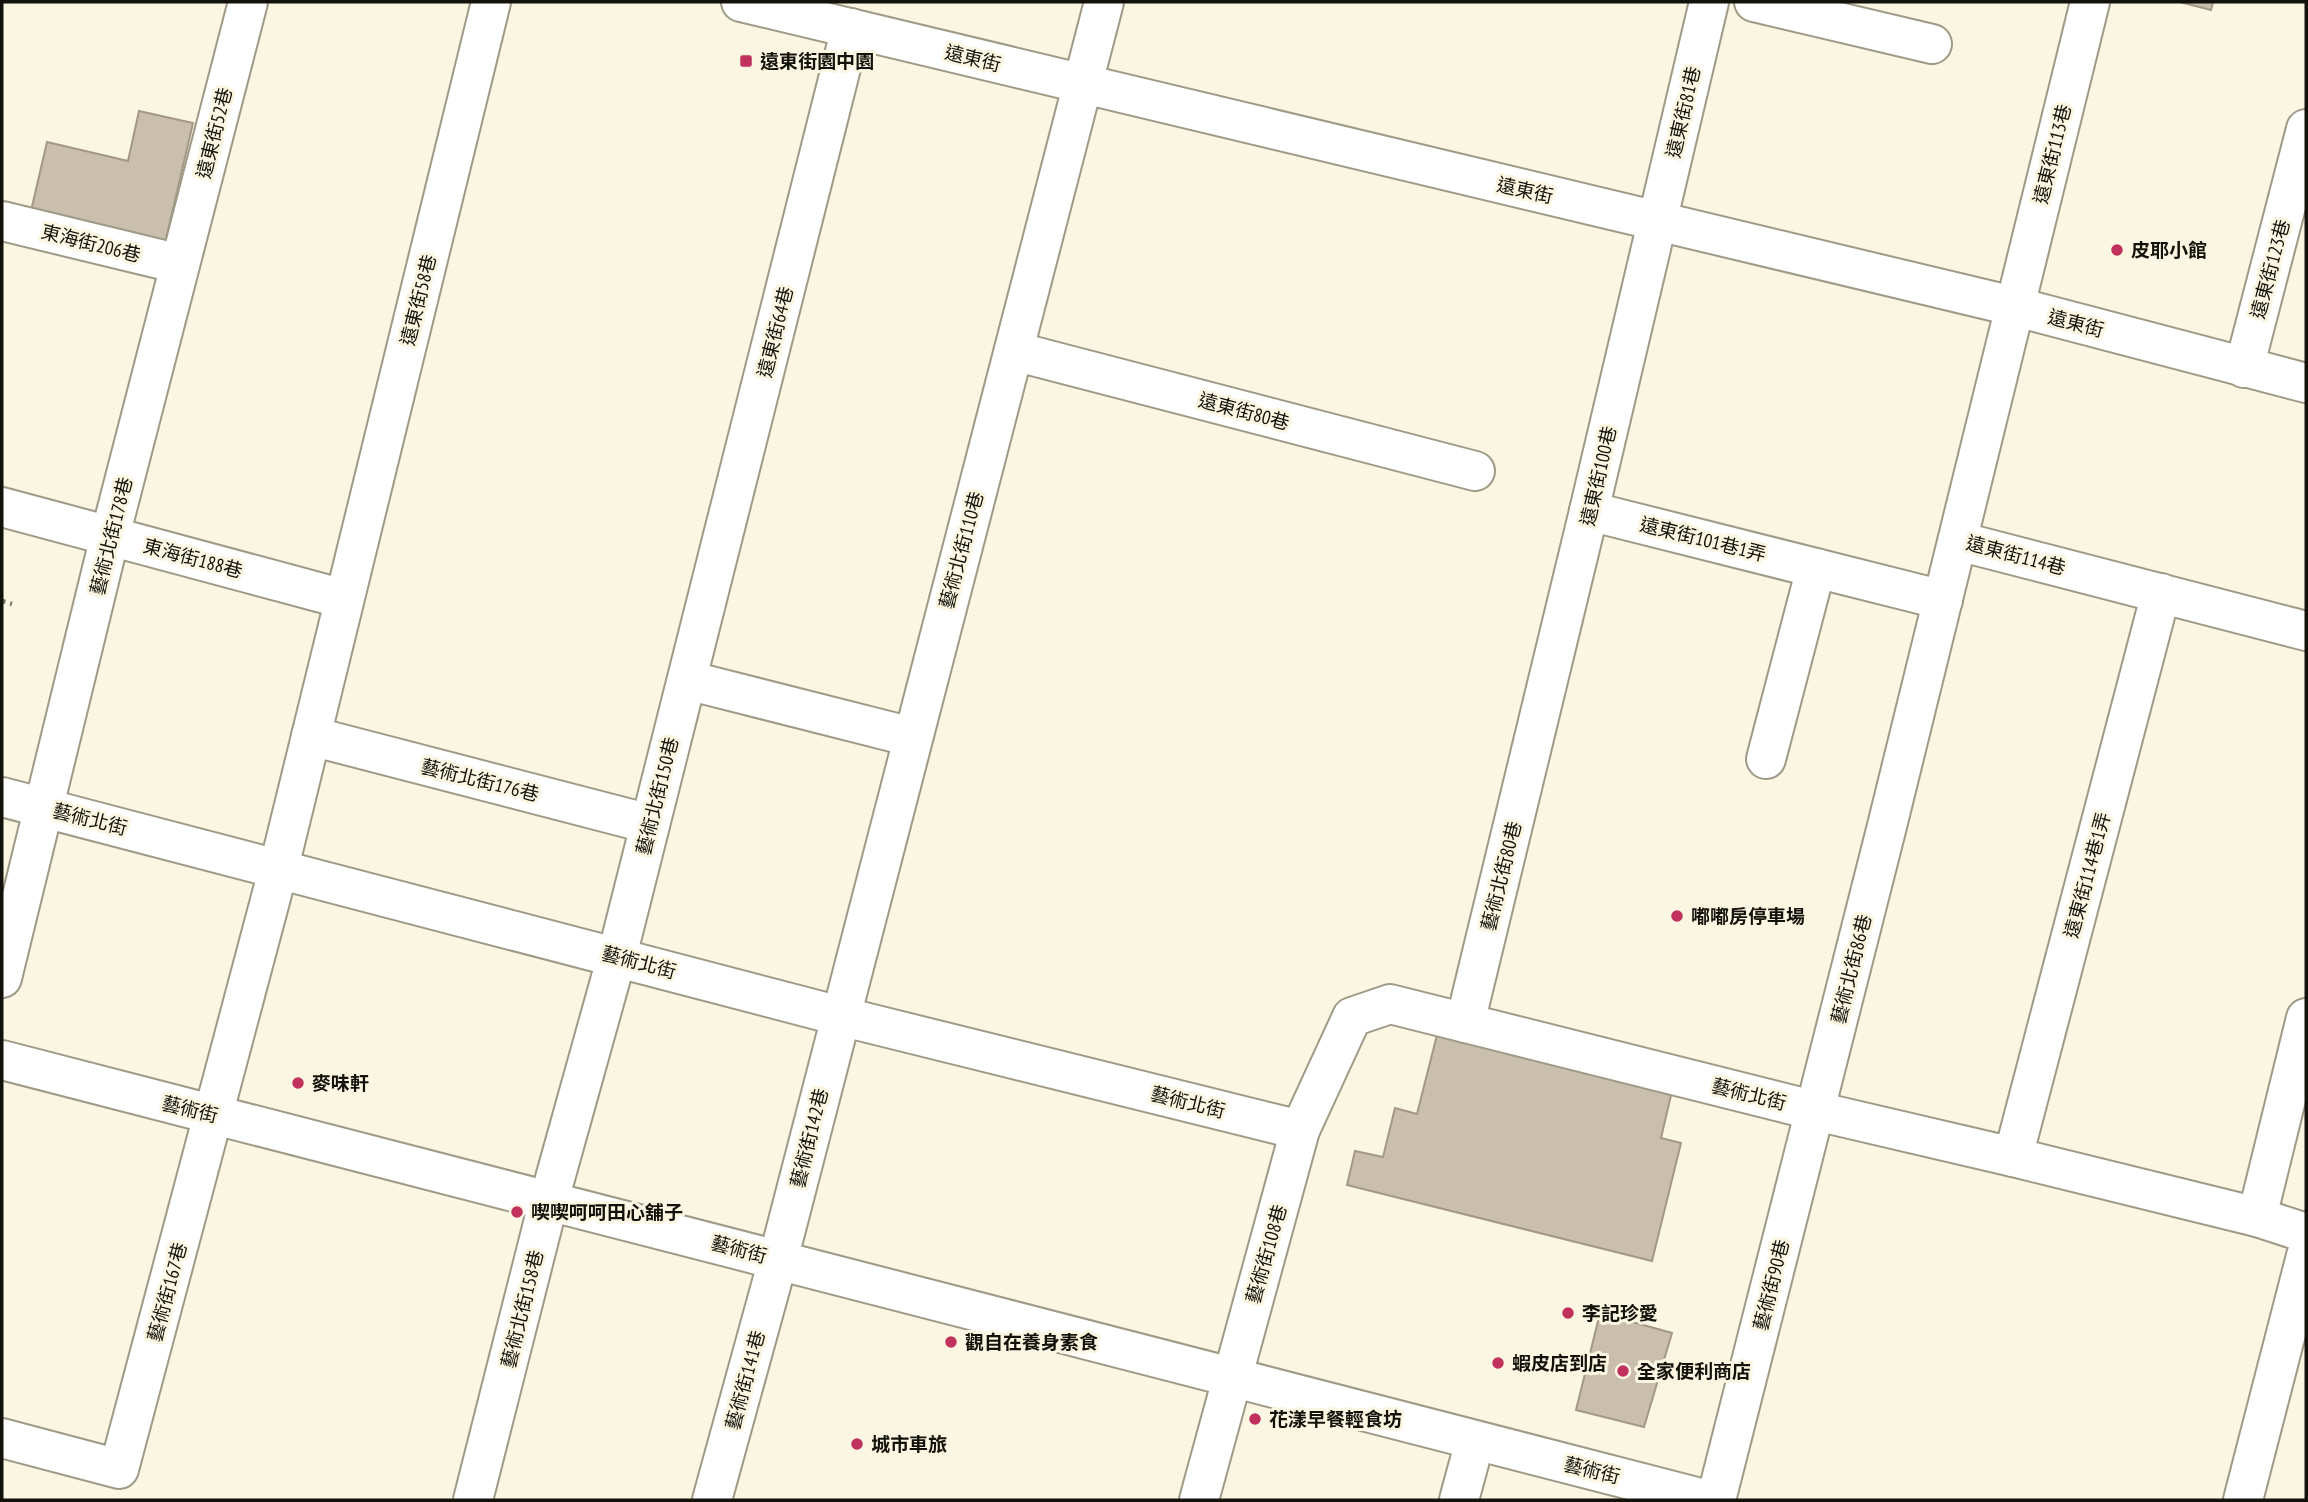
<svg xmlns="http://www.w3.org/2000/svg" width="2308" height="1502" viewBox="0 0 2308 1502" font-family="'PT Sans Narrow','Noto Sans TC',sans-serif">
	<rect width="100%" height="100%" fill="#faf6e1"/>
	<g fill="#cabfac" stroke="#a39886" stroke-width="2">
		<polygon points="2180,2 2213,2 2211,10"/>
		<polygon points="139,111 193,123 165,243 31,211 47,142 128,161"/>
		<polygon points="1438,1031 1672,1091 1661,1138 1681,1143 1652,1261 1347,1185 1355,1151 1383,1157 1395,1108 1417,1114"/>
		<polygon points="1600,1313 1672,1333 1644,1427 1576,1410"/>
	</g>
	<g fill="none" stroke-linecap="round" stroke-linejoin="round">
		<defs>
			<g id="minor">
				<polyline points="741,2 2013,306 2306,383"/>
				<polyline points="1754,2 1932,44"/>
				<polyline points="2,221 180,264"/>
				<polyline points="1014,351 1475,471"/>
				<polyline points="2244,368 2306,129"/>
				<polyline points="2,507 344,599"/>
				<polyline points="1589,511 1943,600"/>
				<polyline points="1958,541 2306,631"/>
				<polyline points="687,680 912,737"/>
				<polyline points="311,736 650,824"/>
				<polyline points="1766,759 1816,568"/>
				<polyline points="2,797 840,1016 1300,1130"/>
				<polyline points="2,978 110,536 248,2"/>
				<polyline points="1465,1023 1589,511 1709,2"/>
				<polyline points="2,1060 1708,1500"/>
				<polyline points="2013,1157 2161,593"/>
				<polyline points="2257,1217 2306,1018"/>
				<polyline points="2,1438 119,1469 279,867 491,2"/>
				<polyline points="473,1500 549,1200 617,956 851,28"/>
				<polyline points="712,1500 778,1260 1104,2"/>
				<polyline points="1199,1500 1300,1130 1352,1017 1390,1004 1816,1111 2013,1157 2257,1217 2306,1233"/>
				<polyline points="1459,1500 1475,1441"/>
				<polyline points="1716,1500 1887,826 2090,2"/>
				<polyline points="2243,1500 2306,1256"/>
			</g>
		</defs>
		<use href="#minor" stroke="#9e9a86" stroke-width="42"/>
		<polyline stroke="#7b796b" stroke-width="4.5" stroke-dasharray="3.5 5" stroke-linecap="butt" points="2,601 12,604"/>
		<use href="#minor" stroke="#fff" stroke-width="38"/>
	</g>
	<g fill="#c0315d" stroke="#faf6e1" stroke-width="2.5">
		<rect x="739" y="54" width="14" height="14" rx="3.5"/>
		<circle cx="2117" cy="250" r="7"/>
		<circle cx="1677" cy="916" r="7"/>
		<circle cx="298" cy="1083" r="7"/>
		<circle cx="517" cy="1212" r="7"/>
		<circle cx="1568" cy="1313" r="7"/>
		<circle cx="951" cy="1342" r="7"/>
		<circle cx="1498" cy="1363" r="7"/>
		<circle cx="1623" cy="1371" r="7"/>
		<circle cx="1255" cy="1419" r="7"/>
		<circle cx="857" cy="1444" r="7"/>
	</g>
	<g text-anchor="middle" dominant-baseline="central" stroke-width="6" stroke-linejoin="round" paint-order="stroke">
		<g font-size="19" fill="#13120a" stroke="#faf6e1">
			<text transform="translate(973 58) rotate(14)">遠東街</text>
			<text transform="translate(1683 112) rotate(-77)">遠東街81巷</text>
			<text transform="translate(214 133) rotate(-76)">遠東街52巷</text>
			<text transform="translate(2052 154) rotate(-76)">遠東街113巷</text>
			<text transform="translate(1525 190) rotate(13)">遠東街</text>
			<text transform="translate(91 243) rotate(14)">東海街206巷</text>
			<text transform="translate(2270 269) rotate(-75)">遠東街123巷</text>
			<text transform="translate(418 300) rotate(-76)">遠東街58巷</text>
			<text transform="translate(2076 323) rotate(15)">遠東街</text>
			<text transform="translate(775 332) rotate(-76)">遠東街64巷</text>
			<text transform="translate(1244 411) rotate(15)">遠東街80巷</text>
			<text transform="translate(1598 476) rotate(-77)">遠東街100巷</text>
			<text transform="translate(111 536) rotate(-76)">藝術北街178巷</text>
			<text transform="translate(1703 539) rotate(14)">遠東街101巷1弄</text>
			<text transform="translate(961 550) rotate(-75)">藝術北街110巷</text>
			<text transform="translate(2016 555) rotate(15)">遠東街114巷</text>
			<text transform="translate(193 558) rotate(15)">東海街188巷</text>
			<text transform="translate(480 780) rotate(14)">藝術北街176巷</text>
			<text transform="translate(657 796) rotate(-76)">藝術北街150巷</text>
			<text transform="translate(90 819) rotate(14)">藝術北街</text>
			<text transform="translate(2087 875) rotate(-75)">遠東街114巷1弄</text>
			<text transform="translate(1501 876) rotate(-76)">藝術北街80巷</text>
			<text transform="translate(639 962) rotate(15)">藝術北街</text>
			<text transform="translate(1851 969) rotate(-76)">藝術北街86巷</text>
			<text transform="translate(1749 1094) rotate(14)">藝術北街</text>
			<text transform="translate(1188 1102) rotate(14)">藝術北街</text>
			<text transform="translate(190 1109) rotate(14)">藝術街</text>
			<text transform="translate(809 1138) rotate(-76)">藝術街142巷</text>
			<text transform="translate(739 1249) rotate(15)">藝術街</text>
			<text transform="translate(1266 1254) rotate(-74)">藝術街108巷</text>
			<text transform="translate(1771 1285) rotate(-76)">藝術街90巷</text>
			<text transform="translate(167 1292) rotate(-75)">藝術街167巷</text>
			<text transform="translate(522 1309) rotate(-76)">藝術北街158巷</text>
			<text transform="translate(745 1380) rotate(-75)">藝術街141巷</text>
			<text transform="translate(1592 1470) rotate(14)">藝術街</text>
		</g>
		<g font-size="19" font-weight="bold" fill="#13120a" stroke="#faf6e1" text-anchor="start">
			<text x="760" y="61">遠東街園中園</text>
			<text x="2131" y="250">皮耶小館</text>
			<text x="1691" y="916">嘟嘟房停車場</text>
			<text x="312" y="1083">麥味軒</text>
			<text x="531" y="1212">喫喫呵呵田心舖子</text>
			<text x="1582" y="1313">李記珍愛</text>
			<text x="965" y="1342">觀自在養身素食</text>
			<text x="1512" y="1363">蝦皮店到店</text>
			<text x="1637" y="1371">全家便利商店</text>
			<text x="1269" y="1419">花漾早餐輕食坊</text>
			<text x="871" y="1444">城市車旅</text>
		</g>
	</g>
	<rect width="2308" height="1502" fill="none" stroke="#13120a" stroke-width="7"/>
</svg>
